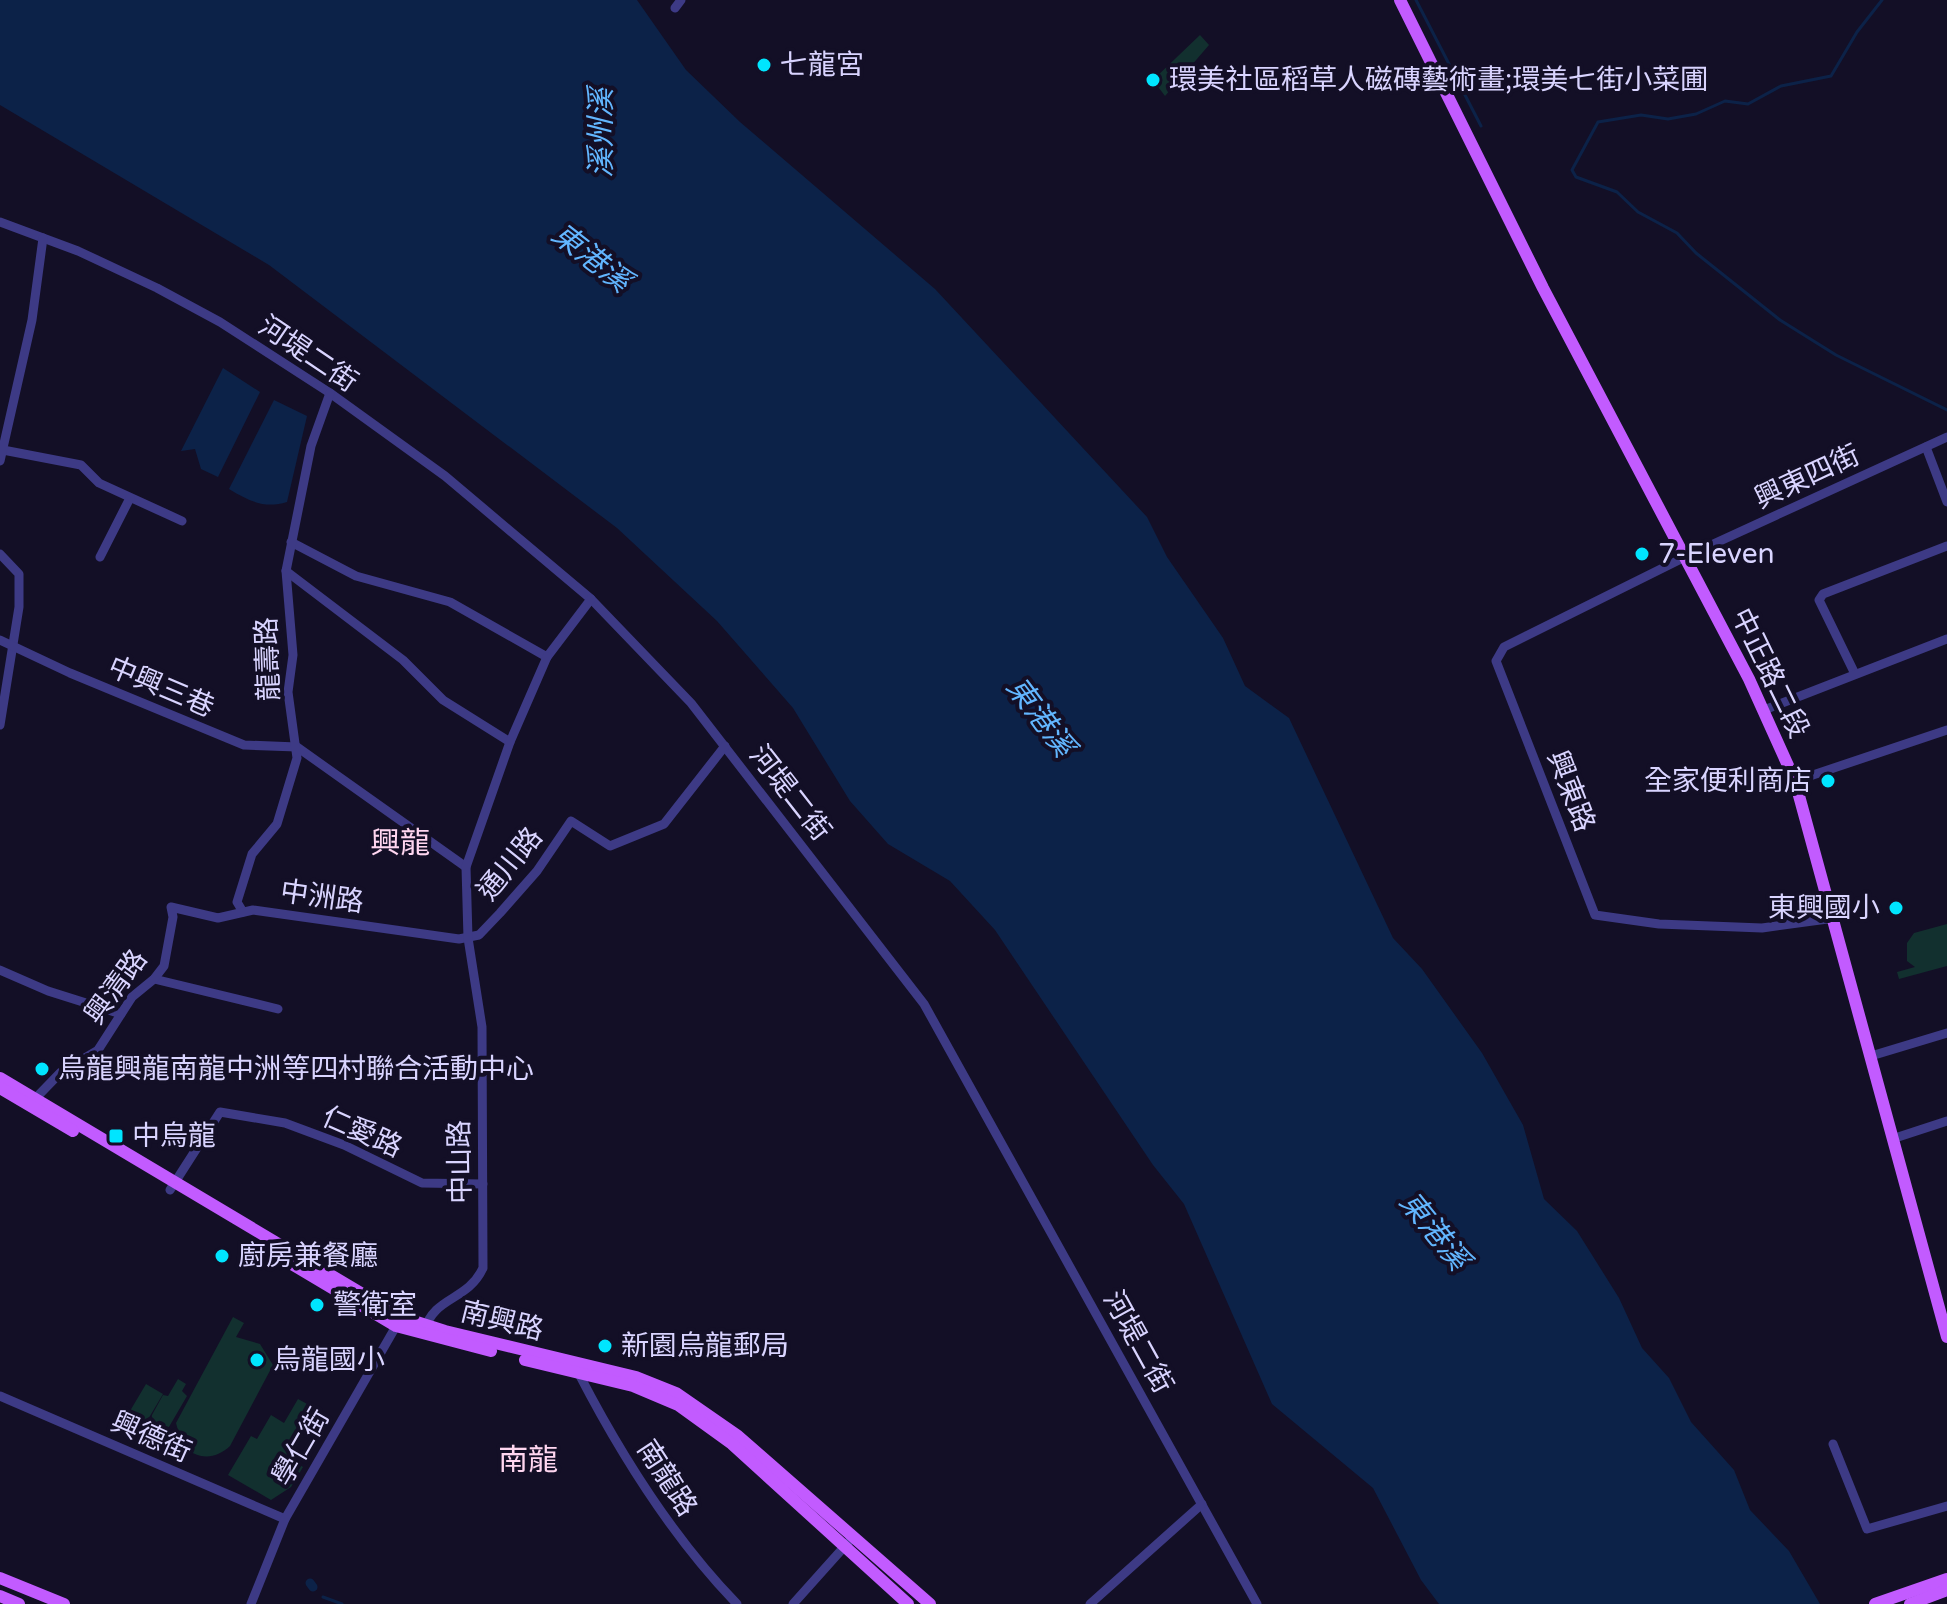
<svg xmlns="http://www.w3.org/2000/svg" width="1947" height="1604" viewBox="0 0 1947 1604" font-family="'Varela Round','Noto Sans TC',sans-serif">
	<rect width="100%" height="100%" fill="#130f26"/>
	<g fill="#12302f">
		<polygon points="1200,35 1209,45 1165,96 1153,80"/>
		<polygon points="1947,924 1947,966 1899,979 1897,972 1915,967 1907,961 1907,943 1914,933"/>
		<path d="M233 1317 244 1323 236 1337 260 1344 273 1365 230 1446C215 1460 197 1460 182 1445L176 1423Z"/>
		<polygon points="178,1379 186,1384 182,1391 187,1396 166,1432 151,1423 152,1415 163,1395 168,1396"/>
		<polygon points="146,1384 163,1394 144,1426 127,1416"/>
		<polygon points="298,1399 331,1417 316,1441 304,1434 290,1458 303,1467 291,1487 271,1500 228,1475 251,1436 257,1439 271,1415 284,1423"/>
	</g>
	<g fill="#0c2248">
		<polygon points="0,0 637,0 686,70 740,122 935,289 1147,517 1167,557 1223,638 1245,686 1289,718 1393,938 1422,969 1482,1053 1523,1125 1544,1199 1577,1231 1619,1298 1642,1348 1669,1378 1691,1422 1734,1470 1750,1510 1789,1551 1820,1604 1439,1604 1421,1580 1373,1488 1272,1404 1184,1204 1153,1165 995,930 950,881 888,844 850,801 793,708 717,621 617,528 269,265 0,105"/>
		<polygon points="223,368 260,392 218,477 201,469 195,449 181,451"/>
		<path d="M274 400 307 416 287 502C264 509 249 501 229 489Z"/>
	</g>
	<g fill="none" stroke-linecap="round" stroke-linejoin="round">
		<g stroke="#0c2248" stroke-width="3">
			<polyline points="1416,0 1481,126"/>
			<polyline points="1882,0 1857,32 1831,76 1781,86 1748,104 1725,101 1696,114 1668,119 1641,115 1598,122 1572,170 1576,177 1617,192 1638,212 1677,233 1696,253 1780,320 1836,355 1947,410"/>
			<polyline points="323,1597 342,1604"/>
		</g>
		<polyline stroke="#0c2248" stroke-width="9" points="310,1583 313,1587"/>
		<g stroke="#3d3a85" stroke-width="9">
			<polyline points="675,8 681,0"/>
			<polyline points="0,222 78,251 157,288 220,322 330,393 445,476 591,599 691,703 924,1004 1257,1604"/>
			<polyline points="1926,447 1947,502"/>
			<polyline points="3,450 81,465 99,483 182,521"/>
			<polyline points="0,461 32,320 43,238"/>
			<polyline points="291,542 356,576 450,602 547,657 591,599"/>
			<polyline points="0,554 19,574 19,607 0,725"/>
			<polyline points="100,557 130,498"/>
			<polyline points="286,571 403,660 443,700 510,742"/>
			<polyline points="0,640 70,673 244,745 297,747 466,867"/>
			<polyline points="1855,674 1819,600 1823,594 1947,546"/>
			<polyline points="1764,710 1947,639"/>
			<polyline points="1795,781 1947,730"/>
			<polyline points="243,912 237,902 252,854 277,824 297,758 288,692 293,655 286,571 311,446 330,393"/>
			<polyline points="1835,918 1762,928 1659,924 1595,915 1496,661 1504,647 1685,557 1947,437"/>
			<polyline points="0,970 48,991 121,1014"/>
			<polyline points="154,979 278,1009"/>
			<polyline points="1871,1056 1947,1033"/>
			<polyline points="31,1103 61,1072 98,1050 132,997 154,979 164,966 173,917 171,907 218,918 253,910 459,939 479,935 500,913 537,871 571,821 610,846 664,824 725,746"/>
			<polyline points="1892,1139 1947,1121"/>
			<polyline points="170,1190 220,1112 285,1123 344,1145 422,1183 483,1184"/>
			<path d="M424 1331C435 1295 467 1302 483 1268L482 1027 468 938 466 867 510 742 547 657"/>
			<path d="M580 1369 579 1374C622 1457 672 1537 737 1604"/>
			<polyline points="0,1396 285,1519"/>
			<polyline points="1833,1444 1867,1529 1947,1506"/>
			<polyline points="251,1604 285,1519 399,1321"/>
			<polyline points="793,1604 853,1537"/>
			<polyline points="1090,1604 1202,1504"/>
		</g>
		<g stroke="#c25bff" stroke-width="12">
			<polyline points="1400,0 1543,288 1749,679 1795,781 1947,1337"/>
			<polyline points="0,1078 401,1317 445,1331 636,1377 676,1393 738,1436 930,1604"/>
			<polyline points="0,1088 73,1131"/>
			<polyline points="290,1263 396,1326 491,1351"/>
			<polyline points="525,1360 633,1386 678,1405 732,1444 908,1604"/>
			<polyline points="0,1578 64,1604"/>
			<polyline points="0,1596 19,1604"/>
			<polyline points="1875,1604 1947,1579"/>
			<polyline points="1910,1604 1947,1590"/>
		</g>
	</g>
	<g fill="#00e5ff" stroke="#130f26" stroke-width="3">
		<circle cx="764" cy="65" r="8"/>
		<circle cx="1153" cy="80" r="8"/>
		<circle cx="1642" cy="554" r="8"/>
		<circle cx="1828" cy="781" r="8"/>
		<circle cx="1896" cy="908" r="8"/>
		<circle cx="42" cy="1069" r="8"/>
		<rect x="108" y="1128" width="16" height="16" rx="4"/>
		<circle cx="222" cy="1256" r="8"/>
		<circle cx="317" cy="1305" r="8"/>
		<circle cx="605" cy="1346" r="8"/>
		<circle cx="257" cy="1360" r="8"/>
	</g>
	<g text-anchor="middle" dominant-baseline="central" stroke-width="8" stroke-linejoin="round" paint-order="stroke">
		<g font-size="28" fill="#d9d4ff" stroke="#130f26" text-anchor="start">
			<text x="780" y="65">七龍宮</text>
			<text x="1169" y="80">環美社區稻草人磁磚藝術畫;環美七街小菜圃</text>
			<text x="1658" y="554">7-Eleven</text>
			<text x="1812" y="781" text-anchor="end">全家便利商店</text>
			<text x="1880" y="908" text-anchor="end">東興國小</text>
			<text x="58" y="1069">烏龍興龍南龍中洲等四村聯合活動中心</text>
			<text x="132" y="1136">中烏龍</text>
			<text x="238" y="1256">廚房兼餐廳</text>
			<text x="333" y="1305">警衛室</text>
			<text x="621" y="1346">新園烏龍郵局</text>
			<text x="273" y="1360">烏龍國小</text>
		</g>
		<g font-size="28" fill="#d9d4ff" stroke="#130f26">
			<text transform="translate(308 354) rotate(34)">河堤二街</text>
			<text transform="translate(1807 477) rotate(-25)">興東四街</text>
			<text transform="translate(268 659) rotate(-92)">龍壽路</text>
			<text transform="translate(1770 673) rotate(64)">中正路二段</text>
			<text transform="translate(161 687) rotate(23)">中興三巷</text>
			<text transform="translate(1571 791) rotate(69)">興東路</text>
			<text transform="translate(790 793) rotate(52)">河堤二街</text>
			<text transform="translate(510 864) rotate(-51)">通川路</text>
			<text transform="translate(322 897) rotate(8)">中洲路</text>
			<text transform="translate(116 987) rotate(-54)">興清路</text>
			<text transform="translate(362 1132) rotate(24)">仁愛路</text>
			<text transform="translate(460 1162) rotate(-91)">中山路</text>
			<text transform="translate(502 1321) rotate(14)">南興路</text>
			<text transform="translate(1138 1342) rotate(61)">河堤二街</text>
			<text transform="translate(151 1437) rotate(24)">興德街</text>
			<text transform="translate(301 1447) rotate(-60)">學仁街</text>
			<text transform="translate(667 1478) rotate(57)">南龍路</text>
		</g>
		<g font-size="30" font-style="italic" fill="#62b6ff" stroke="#130f26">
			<text transform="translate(601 133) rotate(-90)">溪州溪</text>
			<text transform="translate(591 258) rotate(38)">東港溪</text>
			<text transform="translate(1040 717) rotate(53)">東港溪</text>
			<text transform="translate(1434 1231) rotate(51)">東港溪</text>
		</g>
		<g font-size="30" fill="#ffd6f0" stroke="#130f26">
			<text x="400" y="843">興龍</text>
			<text x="528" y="1460">南龍</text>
		</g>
	</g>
</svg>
